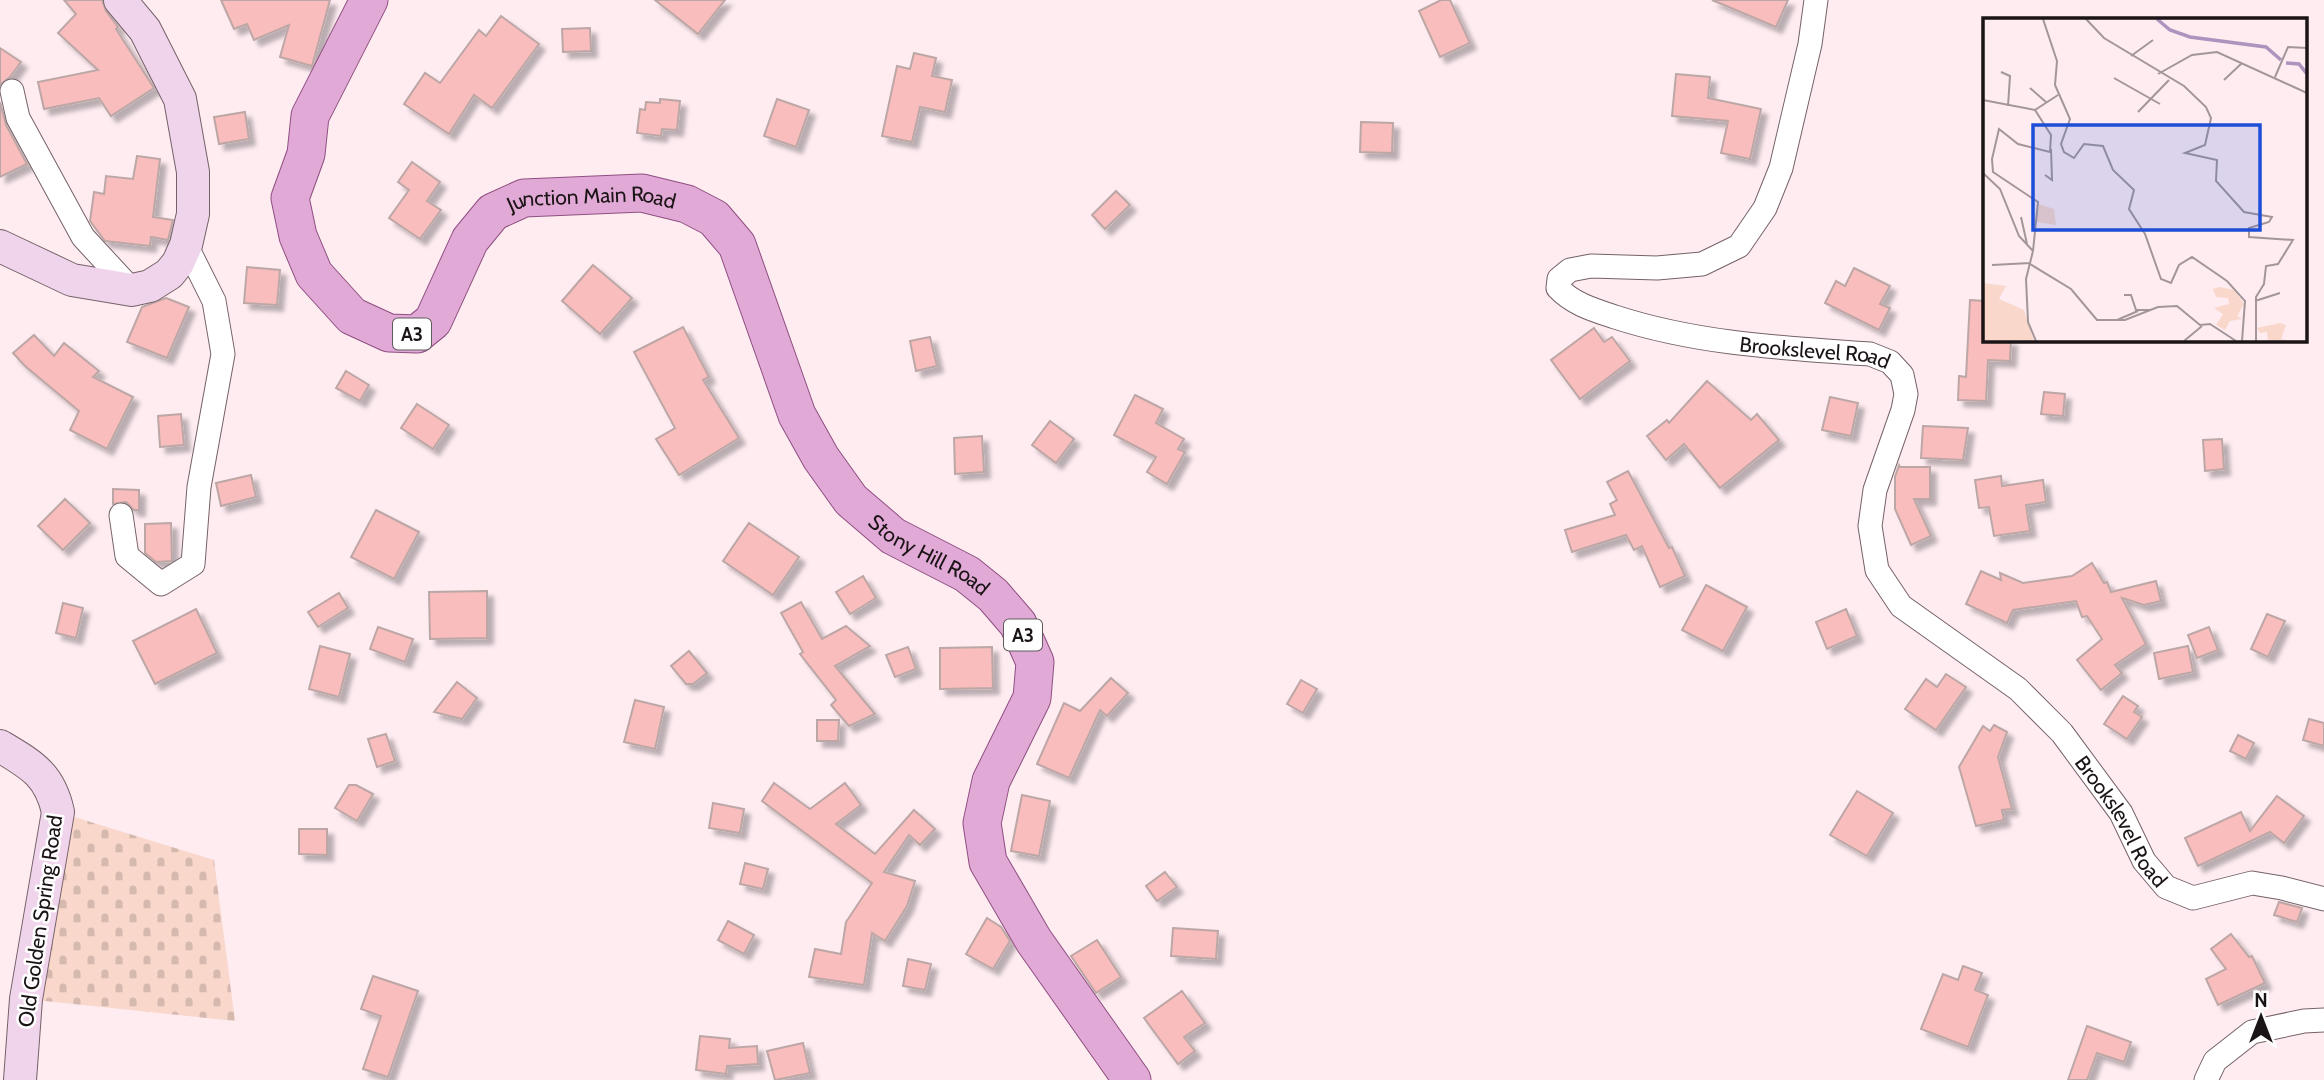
<svg xmlns="http://www.w3.org/2000/svg" width="2324" height="1080" viewBox="0 0 2324 1080" font-family="Cabin,sans-serif">
	<defs>
		<pattern id="cemetery-stones" width="16" height="16" patternUnits="userSpaceOnUse" patternTransform="scale(1.75)"><rect width="16" height="16" fill="#f9d7cb"/><path d="M2 7V4a2 2 0 0 1 4 0v3zM10 15v-3a2 2 0 0 1 4 0v3z" fill="#d5b8ae"/></pattern>
		<filter id="shadow"><feDropShadow dx="6" dy="6" stdDeviation="2" flood-color="#0004"/></filter>
	</defs>
	<rect width="100%" height="100%" fill="#feecf1"/>
	<polygon fill="url(#cemetery-stones)" points="58,812 214,860 235,1021 26,999"/>
	<g fill="#f8bdbc" stroke="#bda7a6" stroke-width="2" filter="url(#shadow)">
		<polygon points="64,0 102,0 106,11 118,27 116,29 154,88 111,116 99,98 44,109 38,82 98,70 58,33 76,14"/>
		<polygon points="221,0 330,0 312,66 280,57 289,25 254,40 247,24 234,29"/>
		<polygon points="655,0 725,0 698,34"/>
		<polygon points="1441,0 1450,0 1470,43 1440,57 1419,11"/>
		<polygon points="1712,0 1788,0 1776,27"/>
		<polygon points="501,16 539,44 492,108 474,95 449,134 404,104 425,73 440,83 479,30 486,36"/>
		<polygon points="590,28 591,51 563,52 562,29"/>
		<polygon points="0,48 21,62 10,77 0,85"/>
		<polygon points="914,53 936,58 932,76 952,80 945,112 920,107 912,142 882,136 897,66 910,69"/>
		<polygon points="1676,74 1710,77 1708,98 1761,109 1750,159 1721,153 1728,121 1672,116"/>
		<polygon points="660,99 680,101 677,130 662,129 661,136 637,133 640,109 645,110 646,102 660,103"/>
		<polygon points="777,99 809,110 796,147 764,136"/>
		<polygon points="0,102 6,125 27,164 0,177"/>
		<polygon points="245,112 249,139 219,144 214,117"/>
		<polygon points="1361,122 1393,123 1392,153 1360,152"/>
		<polygon points="137,156 160,159 153,217 173,220 168,240 151,237 150,246 105,241 90,221 94,192 104,194 106,176 133,179"/>
		<polygon points="412,162 440,182 427,201 441,210 420,239 389,218 409,190 398,182"/>
		<polygon points="1116,191 1130,205 1105,229 1092,215"/>
		<polygon points="593,265 632,298 600,334 562,301"/>
		<polygon points="247,267 280,270 277,305 244,303"/>
		<polygon points="1854,268 1890,286 1880,304 1890,308 1879,330 1825,303 1836,281 1845,286"/>
		<polygon points="166,298 189,307 167,358 127,342 142,307"/>
		<polygon points="1970,300 1984,301 1984,340 2011,340 2010,361 1988,360 1986,401 1958,400 1959,376 1966,377"/>
		<polygon points="683,327 709,377 703,380 739,438 679,475 656,439 675,428 634,352"/>
		<polygon points="1594,328 1604,342 1612,337 1630,361 1580,399 1551,360"/>
		<polygon points="34,335 54,356 64,343 99,371 93,377 133,397 107,449 70,430 79,411 25,366 13,353"/>
		<polygon points="930,337 937,366 916,371 910,341"/>
		<polygon points="346,371 369,385 360,401 336,388"/>
		<polygon points="1707,381 1751,420 1757,414 1779,440 1720,488 1684,444 1666,460 1647,436 1667,420 1669,423"/>
		<polygon points="2044,392 2065,394 2063,416 2041,414"/>
		<polygon points="1135,395 1163,409 1156,423 1184,439 1178,449 1185,452 1167,484 1147,472 1156,457 1114,435"/>
		<polygon points="1830,397 1858,403 1851,436 1822,430"/>
		<polygon points="417,404 449,425 433,449 401,428"/>
		<polygon points="181,414 184,445 160,447 158,416"/>
		<polygon points="1050,421 1074,439 1056,463 1032,445"/>
		<polygon points="1923,426 1968,428 1963,460 1921,458"/>
		<polygon points="982,436 984,472 955,474 954,438"/>
		<polygon points="2222,439 2224,469 2205,471 2203,440"/>
		<polygon points="1899,465 1900,467 1930,467 1930,499 1914,499 1931,536 1911,545 1895,509 1895,477"/>
		<polygon points="1628,471 1669,548 1672,547 1685,576 1660,587 1642,546 1634,550 1626,535 1572,552 1565,530 1615,515 1610,504 1617,500 1607,482"/>
		<polygon points="251,475 256,497 221,506 216,483"/>
		<polygon points="2001,476 2002,486 2043,480 2046,502 2026,505 2030,531 1994,536 1989,507 1979,508 1975,480"/>
		<polygon points="113,489 139,490 139,510 134,510 126,502 113,504"/>
		<polygon points="65,499 90,523 63,550 38,526"/>
		<polygon points="376,510 419,532 394,579 351,557"/>
		<polygon points="171,523 172,561 156,562 145,553 145,524"/>
		<polygon points="749,523 799,557 773,595 723,561"/>
		<polygon points="2092,563 2104,583 2107,582 2111,592 2156,581 2161,601 2144,605 2122,598 2146,644 2115,665 2122,673 2101,690 2077,660 2102,639 2087,616 2082,617 2076,601 2013,610 2007,623 1966,604 1981,571 2001,580 2000,573 2023,583 2072,576"/>
		<polygon points="863,576 876,598 850,614 836,592"/>
		<polygon points="1706,585 1747,607 1723,651 1682,630"/>
		<polygon points="487,591 487,638 430,639 429,592"/>
		<polygon points="339,593 348,608 318,627 308,612"/>
		<polygon points="801,602 822,639 846,626 870,646 835,666 875,714 849,726 831,705 836,700 800,654 803,652 781,613"/>
		<polygon points="63,603 83,608 76,638 56,633"/>
		<polygon points="196,609 217,653 155,684 133,641"/>
		<polygon points="1846,609 1857,636 1827,649 1816,622"/>
		<polygon points="2267,614 2285,621 2268,657 2251,649"/>
		<polygon points="378,627 413,639 405,662 370,649"/>
		<polygon points="2209,627 2218,650 2197,658 2188,635"/>
		<polygon points="320,646 350,654 339,697 309,689"/>
		<polygon points="2188,646 2193,672 2159,679 2154,653"/>
		<polygon points="908,647 916,669 895,677 886,655"/>
		<polygon points="992,647 993,688 940,689 940,648"/>
		<polygon points="689,651 707,673 693,684 686,684 671,666"/>
		<polygon points="1946,674 1966,687 1936,730 1905,709 1926,679 1937,687"/>
		<polygon points="1111,678 1128,693 1107,716 1100,710 1069,778 1037,764 1064,703 1080,711"/>
		<polygon points="1301,680 1317,689 1303,713 1287,704"/>
		<polygon points="457,682 477,698 462,719 434,712"/>
		<polygon points="2123,696 2138,706 2134,712 2142,717 2127,739 2104,724"/>
		<polygon points="635,700 664,707 655,749 624,742"/>
		<polygon points="2309,719 2324,723 2324,746 2303,740"/>
		<polygon points="817,720 839,720 838,741 817,741"/>
		<polygon points="1994,725 2007,732 1998,757 2012,809 2002,810 2004,820 1976,826 1959,767 1983,726 1990,731"/>
		<polygon points="386,734 395,761 377,767 368,739"/>
		<polygon points="2238,735 2254,743 2246,759 2230,751"/>
		<polygon points="774,783 810,809 845,783 861,805 836,824 875,854 914,810 935,829 920,845 909,835 884,872 915,881 907,906 885,941 872,933 864,985 809,977 815,949 841,954 846,922 872,883 762,801"/>
		<polygon points="349,785 356,785 373,794 357,821 335,808"/>
		<polygon points="1857,791 1893,813 1867,856 1830,835"/>
		<polygon points="1022,795 1050,801 1039,856 1011,851"/>
		<polygon points="2277,796 2304,816 2284,843 2270,832 2198,866 2185,838 2241,812 2250,831"/>
		<polygon points="713,803 744,809 740,833 709,828"/>
		<polygon points="299,829 327,829 327,855 299,854"/>
		<polygon points="745,863 768,869 763,889 740,884"/>
		<polygon points="1165,872 1177,887 1157,901 1146,886"/>
		<polygon points="2279,902 2302,908 2297,922 2274,915"/>
		<polygon points="987,918 1001,927 1010,941 993,969 966,954"/>
		<polygon points="728,921 754,935 744,954 718,940"/>
		<polygon points="1173,928 1218,931 1216,959 1171,956"/>
		<polygon points="2231,934 2249,957 2252,956 2265,983 2218,1005 2206,979 2226,969 2211,949"/>
		<polygon points="1097,940 1121,977 1096,993 1071,956"/>
		<polygon points="908,959 931,964 925,990 903,986"/>
		<polygon points="1963,966 1982,973 1975,990 1988,995 1968,1047 1921,1029 1943,974 1958,980"/>
		<polygon points="373,976 418,991 388,1077 363,1069 381,1016 361,1009"/>
		<polygon points="1182,991 1205,1023 1184,1037 1195,1051 1178,1064 1144,1018"/>
		<polygon points="2087,1026 2131,1042 2124,1062 2097,1053 2087,1080 2068,1080"/>
		<polygon points="700,1036 730,1039 729,1048 757,1046 758,1064 727,1066 726,1074 696,1070"/>
		<polygon points="803,1043 810,1073 775,1080 767,1051"/>
	</g>
	<g fill="none" stroke-linecap="round" stroke-linejoin="round">
		<defs>
			<g id="minor">
				<path id="s1" d="M1816 0 1810 44 1781 168 1765 208 1739 246 1702 264 1657 268 1591 266 1570 270 1559 279 1558 288C1573 304 1594 310 1615 317 1698 344 1783 348 1870 354L1890 362 1902 375 1906 394 1903 410 1875 490 1870 526 1877 570 1901 606 2018 689 2062 733 2121 813 2144 861 2166 887 2193 898 2252 883 2282 888 2324 899"/>
				<polyline points="12,91 18,118 83,237 132,290"/>
				<polyline points="121,515 127,556 161,584 193,564 199,487 223,354 214,301 186,245"/>
				<polyline points="2206,1080 2215,1061 2252,1032 2304,1021 2324,1020"/>
			</g>
			<g id="secondary">
				<polyline points="0,246 72,280 132,290 150,286 169,274 178,263 186,245 193,214 193,172 180,99 145,30 120,0"/>
				<path d="M0 746C32 765 50 775 58 812L26 999 20 1080"/>
			</g>
			<g id="primary">
				<path id="s2" d="M369 0 310 116 306 154 290 198 298 236 314 274 352 316 389 333 417 334 433 321 470 240 493 212 524 198 642 193 687 204 714 218 737 245 797 415 821 458 851 500 893 536 967 574 993 595 1018 624 1035 662 1032 698 991 781 982 823 988 862 1034 941 1132 1080"/>
			</g>
		</defs>
		<use href="#minor" stroke="#756268" stroke-width="25"/>
		<use href="#secondary" stroke="#756268" stroke-width="34"/>
		<use href="#primary" stroke="#8f4f81" stroke-width="39"/>
		<use href="#minor" stroke="#fff" stroke-width="23"/>
		<use href="#secondary" stroke="#f0d4eb" stroke-width="32"/>
		<use href="#primary" stroke="#e1a9d6" stroke-width="37"/>
	</g>
	<g text-anchor="middle" dominant-baseline="central" stroke-width="5" stroke-linejoin="round" paint-order="stroke">
		<g fill="#fefefe" stroke="#5f5a5c" stroke-width="2">
			<rect x="393" y="318.5" width="38" height="31" rx="5"/>
			<rect x="1004" y="619.5" width="38" height="31" rx="5"/>
		</g>
		<g font-size="19" font-weight="bold" fill="#1b1416">
			<text x="412" y="334">A3</text>
			<text x="1023" y="635">A3</text>
		</g>
		<g font-size="21" fill="#1b1416" stroke="#fefefe">
			<text stroke="none"><textPath href="#s2" startOffset="668">Junction Main Road</textPath></text>
			<text stroke="none"><textPath href="#s1" startOffset="726">Brookslevel Road</textPath></text>
			<text stroke="none"><textPath href="#s2" startOffset="1208">Stony Hill Road</textPath></text>
			<text stroke="none"><textPath href="#s1" startOffset="1377">Brookslevel Road</textPath></text>
			<text transform="translate(40 921) rotate(-82)">Old Golden Spring Road</text>
		</g>
	</g>
	<g transform="translate(1983 18)">
		<rect width="324" height="324" fill="#feecf1"/>
		<path d="M0 265 23 268 16 281 41 292 51 323H0ZM237 269 251 272 261 286 254 298 259 301 247 303 242 312 233 307 240 296 231 290 246 286 245 280 233 279 230 271ZM297 305 303 307 298 321 308 323H285L284 314 277 315 274 310Z" fill="#f9d7cb"/>
		<path d="M56 186 71 191 73 207 53 204Z" fill="#f9d7cb"/>
		<path fill="none" stroke="#ae93be" stroke-width="3.5" d="M174 1 187 12 207 19 283 29 298 42M303 45 316 46 324 56"/>
		<path fill="none" stroke="#a39699" stroke-width="2" d="M60 1 74 43 72 67 87 101 78 126 81 134 91 140 101 126 120 128 130 152 151 172 146 191 162 216 178 261 188 265 196 247 209 239 244 263 262 283 259 323M103 1 121 20 201 68 223 89 228 100 222 127 202 135 234 142 233 163 261 194 289 199 286 204 266 210V219L310 222 295 246 283 248 281 266 273 279V323M148 38 170 22M18 54 27 58 25 88M175 56 209 37 234 34 324 75M292 59 305 29 324 30M131 60 177 86M241 62 259 45M47 70 63 84M0 82 52 92M155 94 186 62M0 155 17 171 36 218 50 233M62 157 69 162 68 131M38 199 44 226M50 233 43 261 45 304 53 323M50 233 55 184 10 154 9 141 16 111 35 126 67 134 68 117 52 92 75 77M47 246 88 271 114 302H142L175 289 194 288 217 307 227 306 253 323M9 247 47 245M141 277H148L153 292H167M272 283 297 275M134 302 155 293M201 323 219 308"/>
		<path fill="#1d4ed8" fill-opacity="0.15" stroke="#1d4ed8" stroke-width="3.5" d="M50 107H277V212H50Z"/>
		<rect width="324" height="324" fill="none" stroke="#1b1416" stroke-width="3.5"/>
	</g>
	<g transform="translate(2261 1017)" stroke="#fefefe" stroke-width="5" paint-order="stroke">
	<path d="M0-5L12 26L0 18L-12 26Z" fill="#1b1416"/>
	<text y="-10" font-size="19" font-weight="bold" text-anchor="middle" fill="#1b1416">N</text>
	</g>
</svg>
